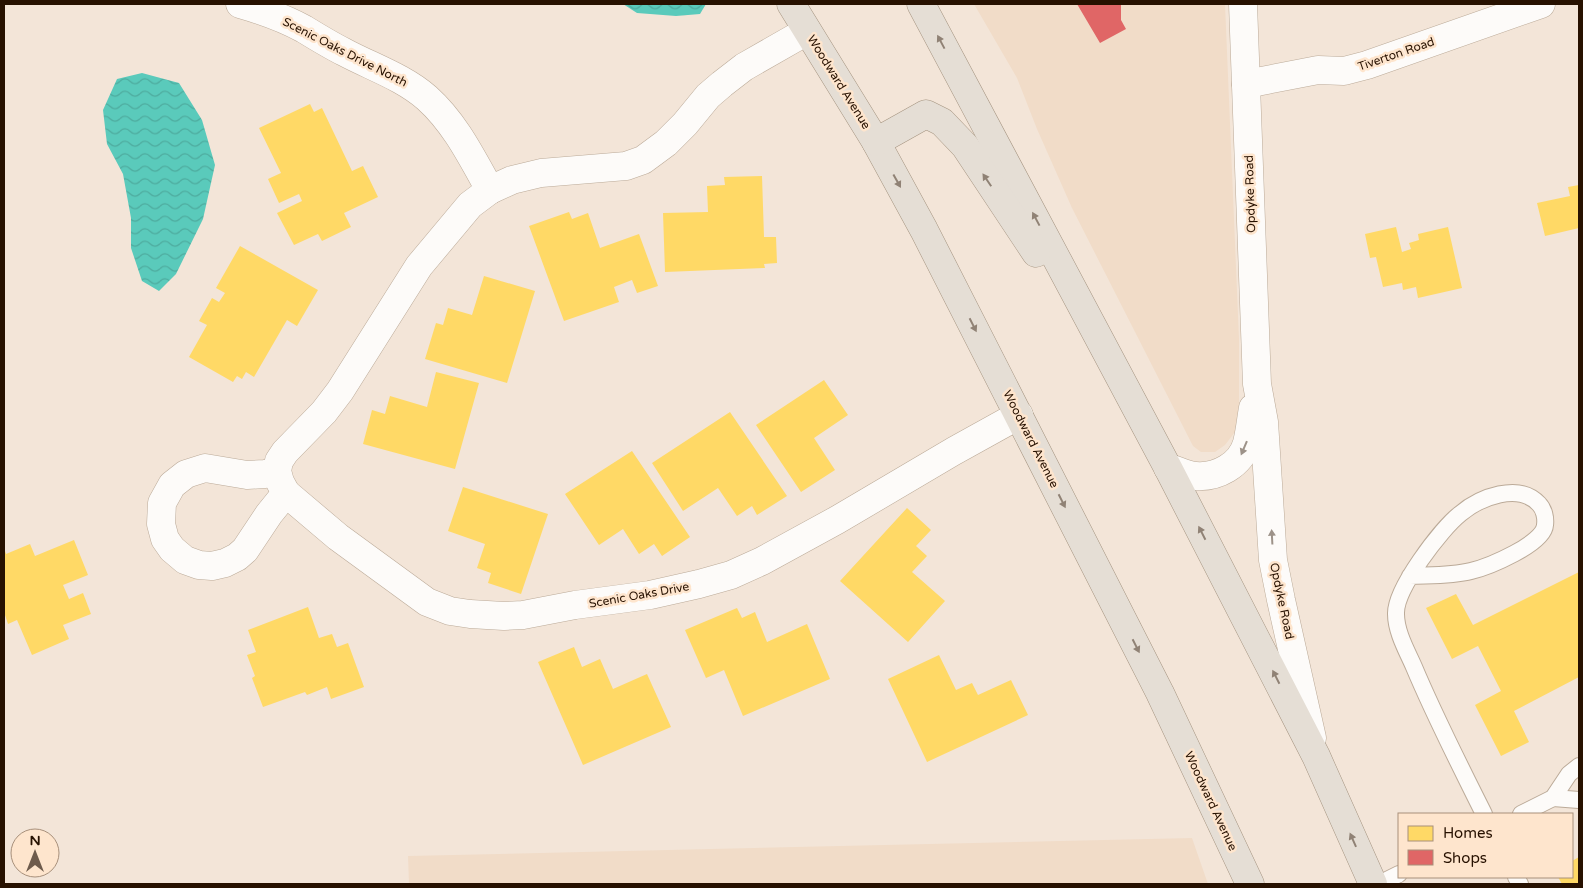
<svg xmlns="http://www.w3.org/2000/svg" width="1583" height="888" viewBox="0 0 1583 888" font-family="'Varela Round',sans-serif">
	<defs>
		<pattern id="water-waves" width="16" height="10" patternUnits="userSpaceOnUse" patternTransform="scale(1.25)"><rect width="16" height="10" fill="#5acabb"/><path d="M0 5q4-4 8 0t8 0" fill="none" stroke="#4eac9f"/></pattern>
	</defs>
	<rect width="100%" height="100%" fill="#f3e5d8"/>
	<g fill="#f1dcc8">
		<polygon points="974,4 1225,4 1239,339 1239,415 1235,432 1225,445 1215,452 1201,452 1193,446 1072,208 1037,129 1017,78"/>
		<polygon points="1192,838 1208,884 409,884 408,856"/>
	</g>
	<g fill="url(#water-waves)">
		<polygon points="623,4 706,4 700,14 676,16 637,13"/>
		<polygon points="142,73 179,83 202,120 215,165 203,219 176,274 159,291 142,281 131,248 131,218 123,174 107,144 103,110 117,79"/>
	</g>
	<g fill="#ffd966">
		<polygon points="310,104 314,112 322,108 352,171 363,166 378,197 344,213 351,227 322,241 318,234 294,245 277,213 302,201 299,194 279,203 268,179 281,173 259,128"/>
		<polygon points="762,176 764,237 776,237 777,263 764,264 765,268 665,272 663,213 708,212 707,186 725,185 724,177"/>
		<polygon points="1579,185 1579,228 1545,236 1537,203 1570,196 1568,187"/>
		<polygon points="569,212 572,219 588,213 600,248 639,234 658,286 637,293 632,280 614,287 619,302 564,321 529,226"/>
		<polygon points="1396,227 1402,252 1411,249 1409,243 1419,240 1418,234 1448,227 1462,288 1418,298 1416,287 1403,290 1402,283 1383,287 1376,257 1370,258 1365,234"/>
		<polygon points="240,246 318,290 297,326 287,320 254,377 246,372 242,379 237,376 233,382 189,357 207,325 199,321 212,298 219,302 225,293 216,288"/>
		<polygon points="484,276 535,291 507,383 425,359 436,323 443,325 448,308 472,315"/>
		<polygon points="436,372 479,383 455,469 363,444 372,410 385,414 390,396 427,407"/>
		<polygon points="824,380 848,415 814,438 835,470 801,492 756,425"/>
		<polygon points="730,412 787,496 757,515 752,506 737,516 718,488 683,511 652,463"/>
		<polygon points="632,451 690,537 662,556 654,544 639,554 623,529 599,545 565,494"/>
		<polygon points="463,487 548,514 521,594 488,583 491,573 477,568 485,544 448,531"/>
		<polygon points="907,508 931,530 916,546 927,556 912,572 945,601 908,642 840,581"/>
		<polygon points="74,540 88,575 63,585 69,599 83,593 91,614 63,625 69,639 32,655 17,620 8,624 4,612 4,548 6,554 30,544 35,556"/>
		<polygon points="1579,572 1579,677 1514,711 1529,742 1501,756 1475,705 1501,691 1478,646 1452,659 1426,608 1456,594 1473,625"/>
		<polygon points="308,607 319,638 332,634 337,647 348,643 364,687 331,699 327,687 307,695 305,692 263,707 252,678 255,676 247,655 256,652 248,630"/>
		<polygon points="737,608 742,618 755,612 767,642 807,624 830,679 743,716 724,670 706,678 685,630"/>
		<polygon points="574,647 582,667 600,659 613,689 647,674 671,727 583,765 538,662"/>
		<polygon points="939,655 956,690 972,683 978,695 1011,680 1028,715 927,762 888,679"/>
		<polygon points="1579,857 1579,884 1562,884 1558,877 1572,877 1572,861"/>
	</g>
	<polygon fill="#e06666" points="1077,4 1121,4 1121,20 1126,29 1100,43"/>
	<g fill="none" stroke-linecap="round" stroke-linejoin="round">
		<defs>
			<g id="service">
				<path d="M1410 576C1430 575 1451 576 1471 571 1488 567 1544 544 1545 525 1546 518 1544 509 1539 504 1519 482 1480 497 1460 514 1441 529 1395 589 1396 614 1396 632 1407 651 1414 667 1435 717 1460 766 1484 814"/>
				<polyline points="1553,798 1579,800"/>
				<polyline points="1521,814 1553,798 1569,774 1579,766"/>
				<polyline points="1516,877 1520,884"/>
				<polyline points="1379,884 1399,874"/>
			</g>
			<g id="minor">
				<path d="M240 4C261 10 284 18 304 29 317 37 330 45 344 52 372 67 403 77 427 98 455 123 472 158 490 190"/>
				<polyline points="807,31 744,67 722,84 708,96 685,124 666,143 643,160 626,166 541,173 512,180 490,190 470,205 419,266 340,391 324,412 285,452 279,461 277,471 280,482 286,493 338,537 427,602 450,611 470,614 504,616 523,615 575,605 650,595 699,584 731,575 762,561 837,520 954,451 1019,415"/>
				<polyline points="1246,84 1318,70 1344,71 1367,65 1541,4"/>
				<polyline points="277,471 265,474 247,475 205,468 186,474 172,485 162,503 161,524 165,539 172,549 185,560 199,565 212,566 225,563 237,557 245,550 269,514 286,493"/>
			</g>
			<g id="secondary">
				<polyline points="1243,4 1257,384 1264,422 1273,560 1281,600 1312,738"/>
				<path d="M1168 468C1177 470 1186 475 1195 476 1217 478 1241 465 1247 443 1250 431 1251 419 1253 408"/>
			</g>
			<g id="primary">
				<polyline points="791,4 876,142 924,230 1160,693 1250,884"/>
				<polyline points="921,4 1168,468 1316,756 1373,884"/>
				<polyline points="876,142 926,114 942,122 965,146 1036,253"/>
			</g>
		</defs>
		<use href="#service" stroke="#bbaa98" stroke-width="18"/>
		<use href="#minor" stroke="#bbaa98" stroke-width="29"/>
		<use href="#secondary" stroke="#bbaa98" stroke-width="29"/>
		<use href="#primary" stroke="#a59480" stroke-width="29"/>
		<use href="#service" stroke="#fdfbf9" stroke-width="16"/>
		<use href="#minor" stroke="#fdfbf9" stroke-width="28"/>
		<use href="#secondary" stroke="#fdfbf9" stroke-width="28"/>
		<use href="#primary" stroke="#e5ded5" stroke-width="28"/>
	</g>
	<defs><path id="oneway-solid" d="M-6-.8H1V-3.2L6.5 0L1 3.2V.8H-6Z" transform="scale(1.25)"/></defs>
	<g fill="#908275">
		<use href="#oneway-solid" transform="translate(941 42) rotate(-118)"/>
		<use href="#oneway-solid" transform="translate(987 180) rotate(-124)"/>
		<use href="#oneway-solid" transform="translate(897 181) rotate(61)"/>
		<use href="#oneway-solid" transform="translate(1036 219) rotate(-118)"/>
		<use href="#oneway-solid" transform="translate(973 325) rotate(63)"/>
		<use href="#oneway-solid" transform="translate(1062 501) rotate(63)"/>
		<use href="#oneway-solid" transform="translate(1202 533) rotate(-117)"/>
		<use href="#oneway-solid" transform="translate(1136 646) rotate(63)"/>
		<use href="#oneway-solid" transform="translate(1276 677) rotate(-117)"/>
		<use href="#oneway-solid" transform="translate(1353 840) rotate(-114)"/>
	</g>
	<g fill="#9d9289">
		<use href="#oneway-solid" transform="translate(1244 448) rotate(113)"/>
		<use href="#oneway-solid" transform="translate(1272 537) rotate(-93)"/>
	</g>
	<g text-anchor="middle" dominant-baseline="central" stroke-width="5" stroke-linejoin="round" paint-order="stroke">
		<g font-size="12" fill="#271100" stroke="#fee5cd">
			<text transform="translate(345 52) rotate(27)">Scenic Oaks Drive North</text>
			<text transform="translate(1396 54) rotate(-19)">Tiverton Road</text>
			<text transform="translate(839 82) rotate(58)">Woodward Avenue</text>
			<text transform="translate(1250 194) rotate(-92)">Opdyke Road</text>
			<text transform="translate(1031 439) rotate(63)">Woodward Avenue</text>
			<text transform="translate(639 595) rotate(-10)">Scenic Oaks Drive</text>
			<text transform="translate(1282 601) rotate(78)">Opdyke Road</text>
			<text transform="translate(1211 801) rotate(65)">Woodward Avenue</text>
		</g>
	</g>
	<rect width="1583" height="888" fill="none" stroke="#271100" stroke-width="10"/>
	<rect x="1398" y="813" width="175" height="65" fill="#fee5cd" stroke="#a8907b"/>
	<rect x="1408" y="826" width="25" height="15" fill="#ffd966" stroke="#a8907b"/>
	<text x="1443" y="838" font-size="15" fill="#271100">Homes</text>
	<rect x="1408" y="850" width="25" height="15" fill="#e06666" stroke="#a8907b"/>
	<text x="1443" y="863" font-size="15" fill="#271100">Shops</text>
	<g transform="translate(35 853)"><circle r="24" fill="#fee5cd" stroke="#a8907b"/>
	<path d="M0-4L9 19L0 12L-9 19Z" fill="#6e5b4c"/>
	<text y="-8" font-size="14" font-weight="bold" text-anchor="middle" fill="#271100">N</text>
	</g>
</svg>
